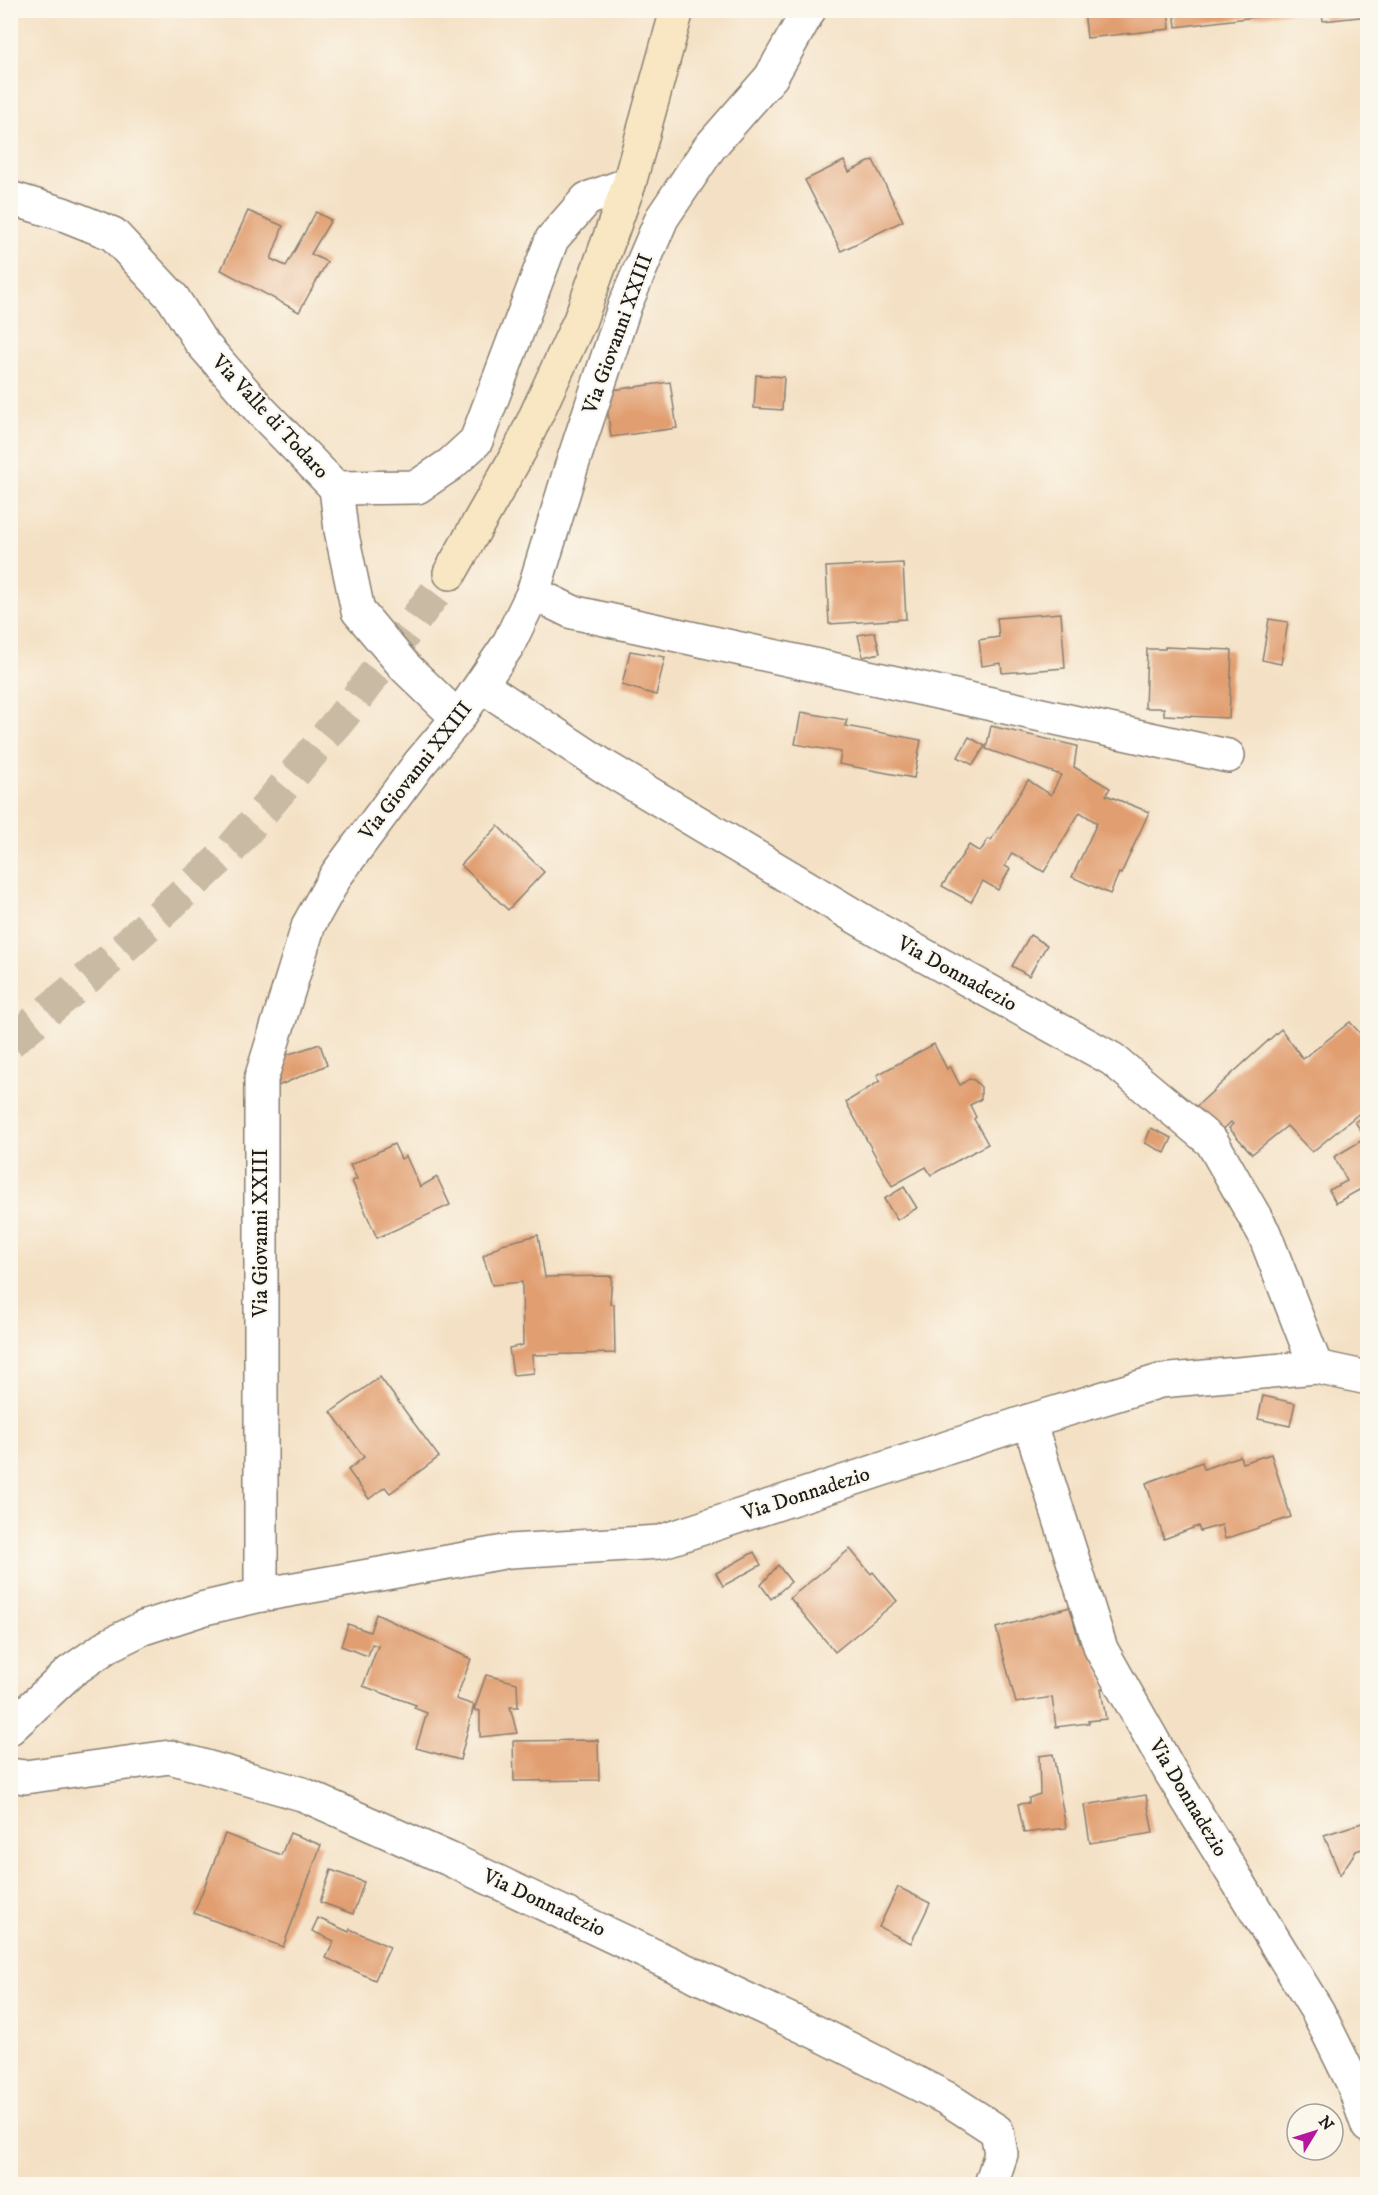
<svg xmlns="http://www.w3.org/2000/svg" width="1378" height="2195" viewBox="0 0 1378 2195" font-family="'IM FELL DW Pica',serif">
	<rect width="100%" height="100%" fill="#fbf7ec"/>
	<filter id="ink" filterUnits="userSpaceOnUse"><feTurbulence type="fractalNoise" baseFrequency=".0167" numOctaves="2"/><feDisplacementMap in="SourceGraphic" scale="12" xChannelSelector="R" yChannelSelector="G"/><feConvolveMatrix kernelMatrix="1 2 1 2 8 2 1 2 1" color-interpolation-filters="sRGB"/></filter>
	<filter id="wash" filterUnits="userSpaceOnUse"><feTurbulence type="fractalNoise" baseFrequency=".008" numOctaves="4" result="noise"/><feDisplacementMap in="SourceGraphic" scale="24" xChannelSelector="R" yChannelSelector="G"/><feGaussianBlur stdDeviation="1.35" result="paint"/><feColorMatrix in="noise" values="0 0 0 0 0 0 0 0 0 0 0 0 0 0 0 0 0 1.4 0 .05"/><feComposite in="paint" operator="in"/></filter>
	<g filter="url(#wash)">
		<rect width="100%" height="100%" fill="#f4e1c5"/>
		<g id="blocks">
			<g fill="#e19e70">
				<polygon points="1084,10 1168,10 1170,29 1087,38"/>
				<polygon points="1174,10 1294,10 1294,12 1176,27"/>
				<polygon points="1314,10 1368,10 1368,16 1323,21 1322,14 1315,16"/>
				<polygon points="873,160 903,221 841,251 805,180 844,161 849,172"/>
				<polygon points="248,211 283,226 271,259 286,266 316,212 331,220 311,254 327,262 299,312 221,270"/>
				<polygon points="756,375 784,377 782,410 754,408"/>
				<polygon points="670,382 677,428 611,437 605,391"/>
				<polygon points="903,563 906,619 829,624 826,567"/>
				<polygon points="1061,613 1065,668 1002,673 1001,663 982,666 979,640 999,637 997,618"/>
				<polygon points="1269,619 1288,622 1281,664 1262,660"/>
				<polygon points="875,632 880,653 863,657 858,635"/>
				<polygon points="1165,647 1232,650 1229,718 1164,715 1164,708 1145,708 1147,649 1165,649"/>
				<polygon points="630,651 665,657 656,695 622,685"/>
				<polygon points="801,712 847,720 845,726 921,740 914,778 839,764 841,752 795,744"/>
				<polygon points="991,726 1077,746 1074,767 1110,788 1106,795 1149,812 1121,874 1119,873 1110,894 1072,877 1097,823 1080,812 1044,872 1012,853 1005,866 1010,869 998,890 983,881 971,902 942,886 969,845 980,852 988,839 991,840 1028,780 1051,795 1061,775 986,749"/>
				<polygon points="969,737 985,746 973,765 958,757"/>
				<polygon points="498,826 544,872 508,910 461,865"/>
				<polygon points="1030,935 1047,945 1029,976 1012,966"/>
				<polygon points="1350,1022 1368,1042 1368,1068 1361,1073 1368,1081 1368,1106 1312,1152 1287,1126 1252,1154 1229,1128 1233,1124 1231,1122 1213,1139 1188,1114 1281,1029 1303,1059"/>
				<polygon points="320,1044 327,1065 278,1086 283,1056"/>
				<polygon points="934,1044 947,1069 950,1066 960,1085 969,1079 974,1080 981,1087 981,1099 970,1105 976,1117 974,1119 988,1144 931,1175 926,1167 892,1186 846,1102 880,1081 877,1075"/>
				<polygon points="1368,1114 1368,1185 1336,1203 1329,1190 1347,1181 1334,1157 1366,1138 1355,1122"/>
				<polygon points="1151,1128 1172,1138 1165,1153 1145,1143"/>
				<polygon points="394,1144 401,1159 406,1156 420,1187 437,1177 450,1205 377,1238 352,1181 357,1179 350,1165"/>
				<polygon points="904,1187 917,1208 897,1220 884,1199"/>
				<polygon points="538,1235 545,1277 612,1276 610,1304 614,1304 615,1353 532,1355 534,1373 513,1375 509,1348 523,1345 522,1282 492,1285 483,1256 502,1244"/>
				<polygon points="380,1377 439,1457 390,1493 385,1487 369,1499 348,1470 364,1457 331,1412"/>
				<polygon points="1263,1396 1295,1403 1290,1426 1258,1419"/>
				<polygon points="1271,1454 1291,1517 1225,1539 1222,1525 1200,1531 1198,1526 1164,1539 1146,1483 1202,1462 1204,1469 1240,1456 1242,1463"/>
				<polygon points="850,1549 871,1574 873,1572 897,1601 835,1652 790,1598"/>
				<polygon points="754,1552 761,1565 723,1586 716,1573"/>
				<polygon points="778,1565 791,1582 771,1599 761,1585"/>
				<polygon points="1070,1607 1079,1642 1087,1640 1106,1688 1101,1689 1106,1719 1088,1721 1089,1723 1056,1727 1052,1697 1016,1703 996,1628"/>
				<polygon points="376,1614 471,1659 456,1699 474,1705 460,1760 416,1748 427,1713 414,1708 416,1705 363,1686 378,1646 372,1644 368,1656 341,1646 348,1624 370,1632"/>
				<polygon points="486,1675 517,1683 518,1707 510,1707 517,1733 480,1737 480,1711 474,1710"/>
				<polygon points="598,1740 599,1780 514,1781 513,1741"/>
				<polygon points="1053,1754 1066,1828 1024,1833 1018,1804 1029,1803 1029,1798 1040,1794 1039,1756"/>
				<polygon points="1146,1795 1153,1833 1090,1843 1084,1805"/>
				<polygon points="1368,1821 1368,1847 1356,1851 1340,1875 1324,1835"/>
				<polygon points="290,1833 321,1845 283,1947 194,1913 225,1834 281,1855"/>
				<polygon points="331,1870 364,1882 353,1914 320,1902"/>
				<polygon points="898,1887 930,1903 911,1943 879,1927"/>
				<polygon points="318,1918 349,1932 350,1929 390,1947 375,1980 326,1958 334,1941 312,1931"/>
			</g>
		</g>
	</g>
	<g filter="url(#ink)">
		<use href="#blocks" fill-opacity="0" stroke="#887e70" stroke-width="1.5"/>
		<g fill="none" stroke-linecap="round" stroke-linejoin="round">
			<polyline stroke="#c9baa3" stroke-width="33" stroke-dasharray="33 16" stroke-linecap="butt" points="10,1042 120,951 232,848 343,716 450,573"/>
			<defs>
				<g id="street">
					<polyline points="10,198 63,214 113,234 173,298 200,341 261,411 336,488 417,487 451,464 476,441 552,239 587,199 629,184"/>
					<polyline points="336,488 341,530 358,611 405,667 458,718"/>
					<polyline points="533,593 572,612 1228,756"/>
					<polyline points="482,686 605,767 878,930 1112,1059 1212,1142 1264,1233 1316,1367"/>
					<polyline points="1029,1421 1101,1649 1170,1771 1318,2012 1352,2081 1368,2126"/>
					<polyline points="261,1595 261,1079 309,924 337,874 419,764 458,718 508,645 533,593 570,471 625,305 662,218 709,148 771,77 809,10"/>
					<polyline points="10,1728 70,1672 109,1645 143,1628 205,1608 261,1595 510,1551 660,1542 1029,1421 1160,1381 1316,1367 1368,1378"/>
					<polyline points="10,1775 25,1777 170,1757 302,1794 449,1859 824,2036 948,2099 997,2131 1001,2154 991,2184"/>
				</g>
				<polyline id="secondary" points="450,573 520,450 580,320 629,184 677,10"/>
			</defs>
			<use href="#street" stroke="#887e70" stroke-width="36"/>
			<use href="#secondary" stroke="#887e70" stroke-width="36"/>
			<use href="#street" stroke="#fff" stroke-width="33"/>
			<use href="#secondary" stroke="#f9e7c3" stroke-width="33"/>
		</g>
	</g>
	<g text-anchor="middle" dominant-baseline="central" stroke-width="4.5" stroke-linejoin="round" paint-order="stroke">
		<g font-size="21" fill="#1c1c1c" stroke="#fbf7ec">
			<text transform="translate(618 334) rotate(-70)">Via Giovanni XXIII</text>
			<text transform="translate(270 417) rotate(47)">Via Valle di Todaro</text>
			<text transform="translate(416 771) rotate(-52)">Via Giovanni XXIII</text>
			<text transform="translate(957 974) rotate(29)">Via Donnadezio</text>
			<text transform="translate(261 1233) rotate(-90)">Via Giovanni XXIII</text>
			<text transform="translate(806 1494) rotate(-18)">Via Donnadezio</text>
			<text transform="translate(1188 1798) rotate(59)">Via Donnadezio</text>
			<text transform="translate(544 1903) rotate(25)">Via Donnadezio</text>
		</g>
	</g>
	<rect width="1378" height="2195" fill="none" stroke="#fbf7ec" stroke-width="36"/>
	<g transform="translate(1315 2132) rotate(52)"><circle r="28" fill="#fbf7ec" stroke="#a29f99" stroke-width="1.5"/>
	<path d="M0-4.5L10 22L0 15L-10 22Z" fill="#b5179e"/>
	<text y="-9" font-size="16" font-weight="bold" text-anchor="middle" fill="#1c1c1c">N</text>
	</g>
</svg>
